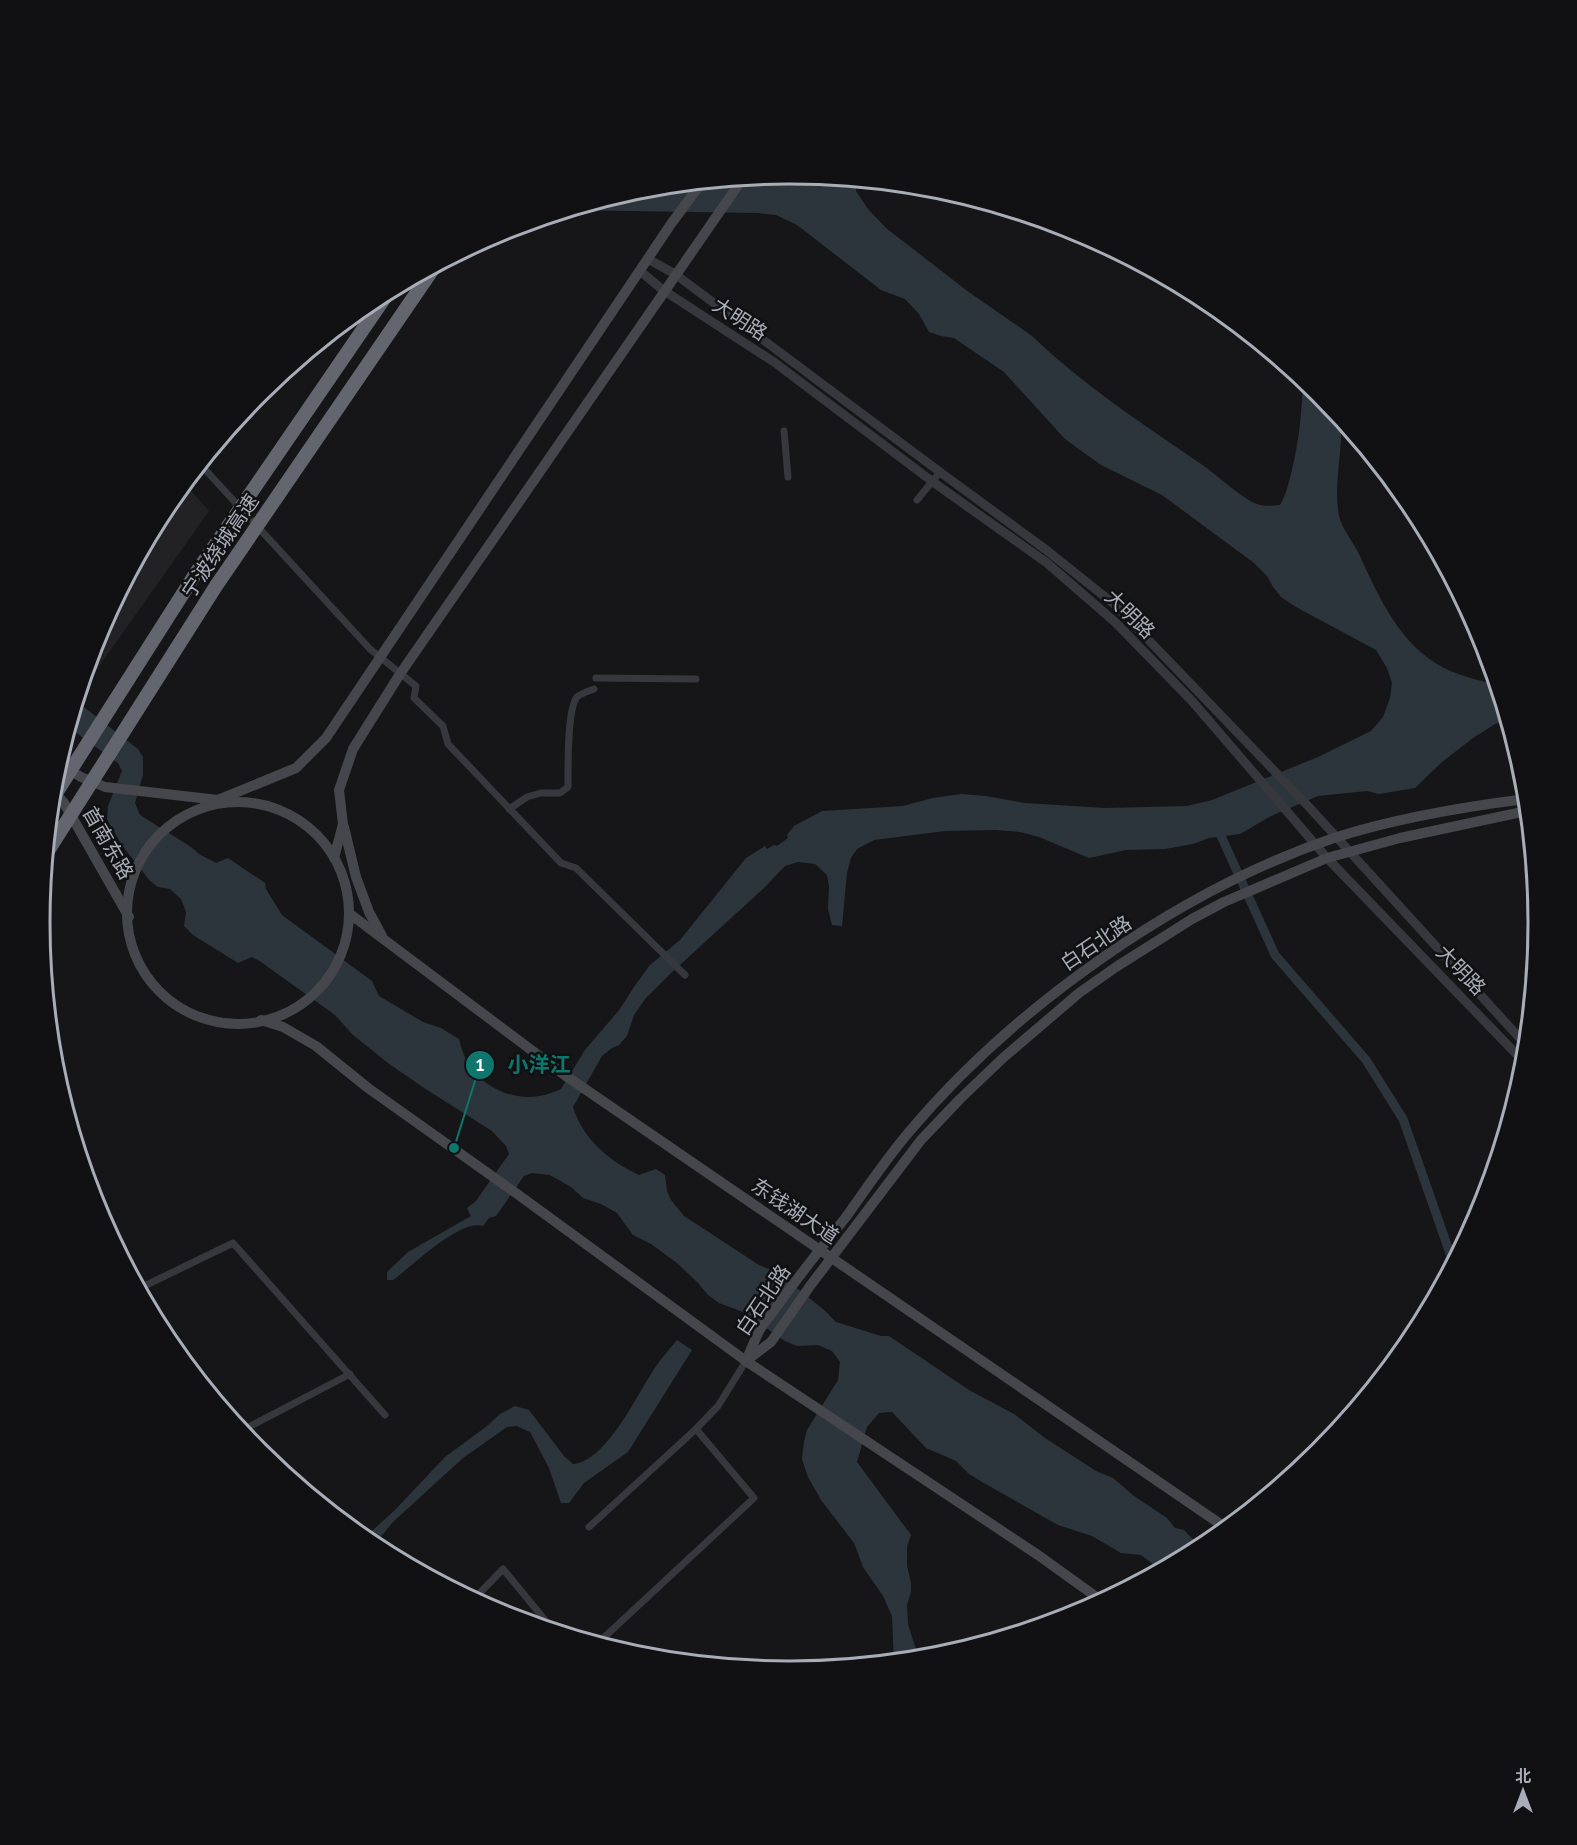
<svg xmlns="http://www.w3.org/2000/svg" width="1577" height="1845" viewBox="0 0 1577 1845" font-family="'PT Sans','Noto Sans SC',sans-serif">
	<rect width="100%" height="100%" fill="#161618"/>
	<polygon fill="#222225" points="184,483 209,511 88,682 83,679 96,635 166,506"/>
	<g fill="#2c353c">
		<path d="M789 173 855 180 856 191 868 209 886 228 966 290 1032 336C1083 385 1143 424 1201 464 1217 475 1232 490 1249 500 1259 507 1268 506 1280 505 1286 495 1288 485 1291 474 1299 442 1302 412 1303 380 1313 388 1336 408 1340 420 1341 425 1341 432 1341 438 1340 464 1334 490 1339 516 1342 529 1354 543 1360 556 1379 598 1401 646 1444 668 1460 676 1478 680 1496 685L1507 721 1495 724 1473 738 1442 762 1415 788 1379 794 1367 791 1318 796 1271 816 1240 834 1209 838 1193 844 1165 849 1126 850 1089 858 1039 837 1020 832 996 830 945 831 874 840 857 849 851 858 847 873 842 926 832 925 828 909 829 886 827 875 815 864 798 862 785 866 765 887 670 974 646 998 634 1015 627 1036 619 1045 612 1048 602 1056 573 1107C583 1139 609 1161 639 1175L656 1169 665 1175 667 1191 671 1200 684 1216 759 1265 778 1273 823 1309 836 1322 881 1336H889L969 1390 1014 1414 1045 1438 1096 1471 1113 1478 1134 1496 1167 1518 1175 1528 1184 1530 1201 1548 1158 1571 1153 1564 1141 1555 1121 1553 1092 1536 1058 1525 982 1482 969 1474 956 1461 926 1448 892 1412 879 1413 867 1427 857 1462 911 1535 907 1547V1566L911 1583V1592L907 1605 908 1624 919 1659 894 1662 892 1616 883 1596 863 1567 854 1543 821 1500 808 1477 802 1459 804 1442 807 1430 838 1380 840 1362 832 1351 818 1345 797 1346 785 1341 743 1312 719 1303 708 1295 698 1283 677 1263 651 1244 633 1235 617 1213 601 1204 583 1198 571 1187 550 1175 532 1173 524 1176 496 1216 489 1218 483 1226C459 1219 413 1266 393 1280H387V1272L408 1252 471 1216 467 1208 476 1201 509 1154 506 1146 492 1131 424 1088 388 1063 353 1035 335 1015 261 962 252 957 238 963 193 935 184 926 186 912 181 899 170 889 158 887 150 881 121 844 107 819 108 806 122 771 118 763 68 727 76 701 138 749 143 757V775L135 803 140 815 191 847 199 854 216 863 228 858 265 883 266 889 282 915 372 981 379 996 423 1022 441 1028 459 1039C461 1048 464 1057 469 1065 483 1087 513 1101 539 1096 546 1095 554 1092 561 1089L585 1050 620 1009 634 987 650 965 680 940 746 858 765 846 767 849 774 845 777 846 788 838 787 835 794 826 822 811 903 806 933 798 961 794 986 796 1025 803 1105 808 1187 806 1212 800 1318 757 1371 731 1383 717 1390 698 1392 683 1387 668 1376 650 1296 607 1281 597 1273 587 1267 576 1254 563 1162 495 1101 465 1065 439 1004 372 954 338 941 336 929 332 919 314 905 299 881 290 797 225 776 215 758 213 566 210 643 187Z"/>
		<path d="M677 1340 692 1350 628 1452 584 1483 569 1503H561L549 1468 530 1432 517 1426 507 1427 463 1458 393 1522 373 1546 363 1539 395 1510 445 1457 487 1426 500 1414 515 1406 529 1410 564 1456 573 1464C605 1462 635 1399 651 1374 658 1362 668 1351 677 1340Z"/>
	</g>
	<g fill="none" stroke-linecap="round" stroke-linejoin="round">
		<polyline stroke="#2c353c" stroke-width="9" points="1217,827 1275,955 1366,1060 1403,1119 1453,1262"/>
		<g stroke="#37383d" stroke-width="7">
			<polyline points="784,431 788,477"/>
			<polyline points="200,464 370,649 416,686 414,698 443,726 448,744 561,863 576,868 685,975"/>
			<polyline points="917,500 940,472"/>
			<polyline points="596,678 696,679"/>
			<path d="M509 809 527 797 541 793H560L568 787C568 769 567 709 577 697 582 693 588 691 594 689"/>
			<polyline points="138,1289 233,1243 385,1415"/>
			<polyline points="241,1431 350,1374"/>
			<polyline points="589,1527 696,1429 718,1406 746,1361"/>
			<polyline points="473,1600 503,1569 554,1631"/>
			<polyline points="597,1644 754,1498 696,1429"/>
		</g>
		<g stroke="#37383d" stroke-width="9">
			<polyline points="648,259 675,274 940,472 1045,549 1114,604 1309,807 1526,1045"/>
			<polyline points="640,271 663,290 774,362 933,482 1047,563 1115,622 1192,701 1327,858 1524,1062"/>
			<polyline points="1298,1469 1334,1427 1358,1405"/>
		</g>
		<g stroke="#45474d" stroke-width="10">
			<polyline points="58,763 81,777 105,787 218,800 296,768 326,738 671,224 702,182"/>
			<polyline points="52,790 64,803 129,917"/>
			<circle cx="238" cy="913" r="111"/>
			<polyline points="344,827 356,877 369,912 382,936"/>
			<polyline points="334,858 343,824 339,790 353,749 400,674 743,178"/>
			<polyline points="350,914 566,1076 1226,1528"/>
			<polyline points="261,1020 283,1027 316,1046 368,1088 520,1196 746,1361 1038,1555 1102,1601"/>
			<path d="M746 1361C750 1352 754 1342 758 1333 763 1323 772 1314 778 1305 800 1274 823 1246 846 1217 866 1189 886 1159 909 1132 1014 1007 1179 890 1334 838 1396 818 1462 807 1526 799"/>
			<polyline points="746,1361 771,1342 810,1286 921,1140 960,1099 1003,1058 1079,993 1116,967 1192,919 1224,902 1327,858 1400,838 1527,811"/>
		</g>
		<g stroke="#63666e" stroke-width="14">
			<polyline points="51,801 196,573 390,290"/>
			<polyline points="46,854 216,586 435,266"/>
		</g>
	</g>
	<g text-anchor="middle" dominant-baseline="central" stroke-width="5" stroke-linejoin="round" paint-order="stroke">
		<g font-size="20" fill="#a8adb8" stroke="#111113">
			<text transform="translate(740 319) rotate(33)">大明路</text>
			<text transform="translate(220 546) rotate(-56)">宁波绕城高速</text>
			<text transform="translate(1130 614) rotate(44)">大明路</text>
			<text transform="translate(108 843) rotate(60)">首南东路</text>
			<text transform="translate(1096 943) rotate(-34)">白石北路</text>
			<text transform="translate(1461 970) rotate(46)">大明路</text>
			<text transform="translate(795 1211) rotate(34)">东钱湖大道</text>
			<text transform="translate(763 1300) rotate(-56)">白石北路</text>
		</g>
	</g>
	<path d="M0 0H1577V1845H0ZM788 184H790A738 738 0 0 1 1528 922V923A738 738 0 0 1 790 1661H788A738 738 0 0 1 50 923V922A738 738 0 0 1 788 184Z" fill="#111113" fill-rule="evenodd"/>
	<path fill="none" stroke="#a8adb8" stroke-width="3" d="M788 184H790A738 738 0 0 1 1528 922V923A738 738 0 0 1 790 1661H788A738 738 0 0 1 50 923V922A738 738 0 0 1 788 184Z"/>
	<path fill="none" stroke="#0f766e" stroke-width="2" d="M454 1148L480 1065"/>
	<g fill="#0f766e" stroke="#111113" stroke-width="2">
		<circle cx="454" cy="1148" r="6"/>
		<circle cx="480" cy="1065" r="15"/>
	</g>
	<g font-size="18" text-anchor="middle" font-weight="bold" fill="#fff">
		<text x="480" y="1071">1</text>
	</g>
	<g font-size="21" text-anchor="middle" font-weight="bold" fill="#0f766e" stroke="#111113" stroke-width="5" stroke-linejoin="round" paint-order="stroke">
		<text x="539" y="1072">小洋江</text>
	</g>
	<g transform="translate(1523 1791)" stroke="#111113" stroke-width="4.5" paint-order="stroke">
	<path d="M0-4.5L10 22L0 15L-10 22Z" fill="#a8adb8"/>
	<text y="-9" font-size="16" font-weight="bold" text-anchor="middle" fill="#a8adb8">北</text>
	</g>
</svg>
